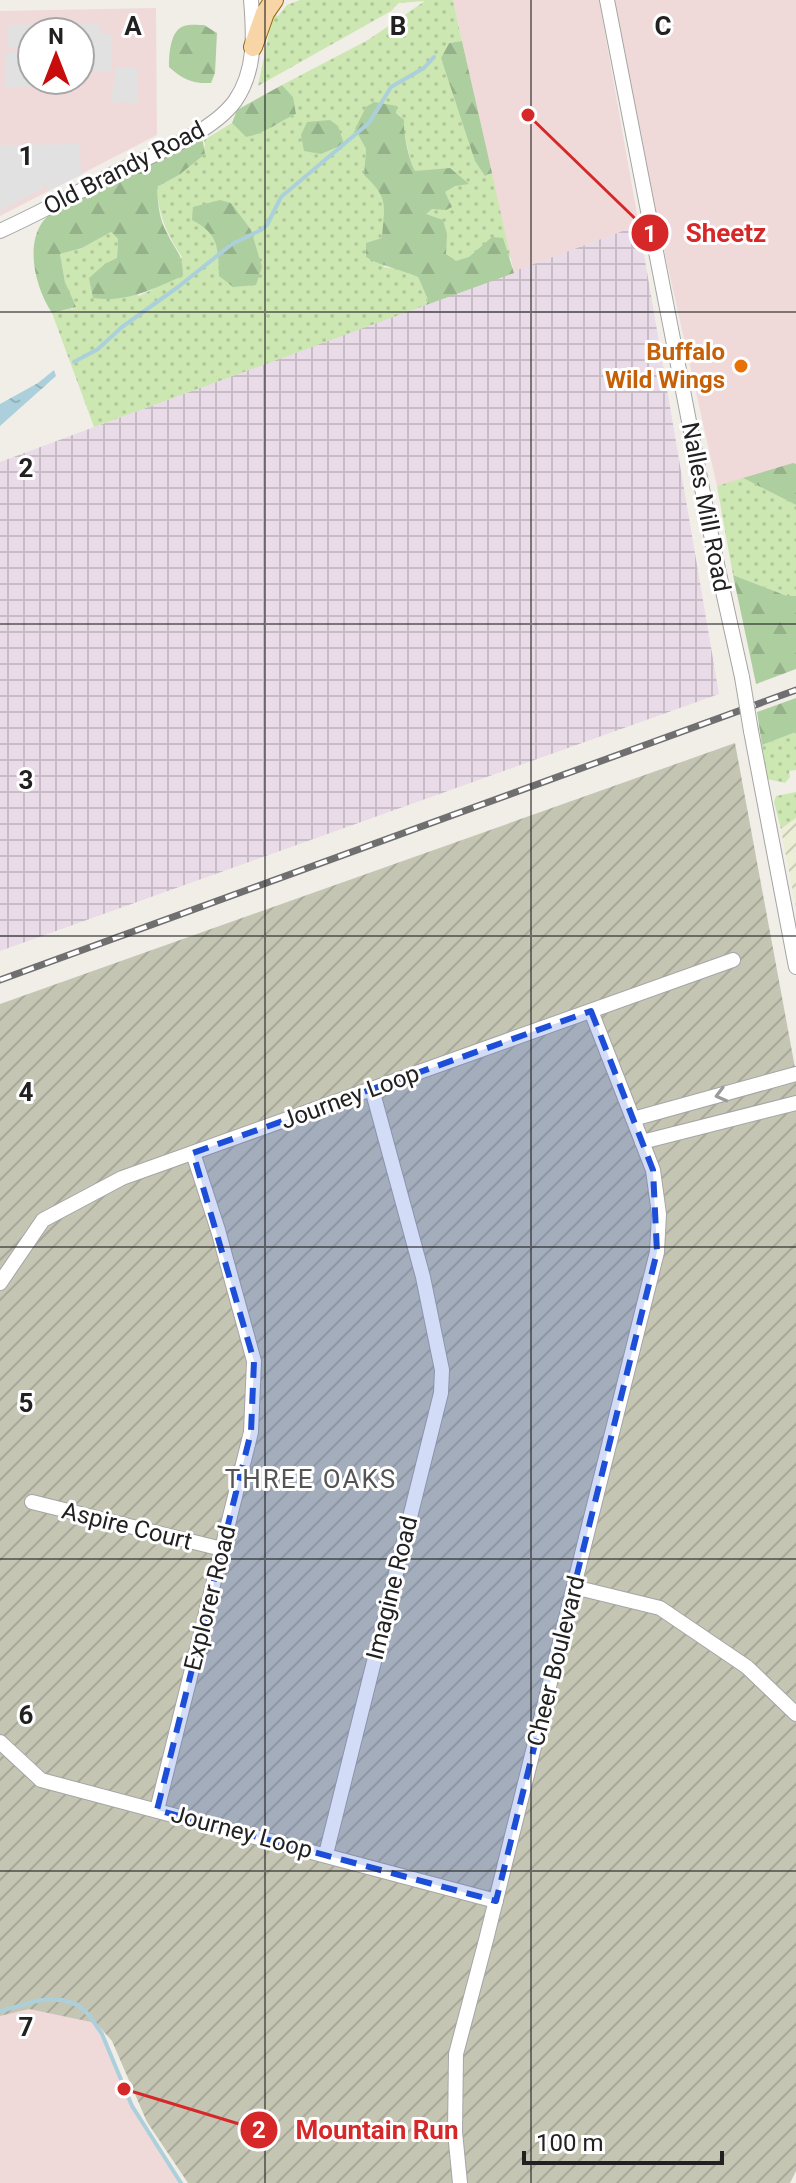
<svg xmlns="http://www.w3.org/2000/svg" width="796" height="2183" viewBox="0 0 796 2183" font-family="Roboto,sans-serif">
	<defs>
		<pattern id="industrial-grid" width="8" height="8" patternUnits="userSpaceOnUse" patternTransform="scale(2)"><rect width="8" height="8" fill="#e9dbe7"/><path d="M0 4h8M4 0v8" fill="none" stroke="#c8bcc6"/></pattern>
		<pattern id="construction-furrows" width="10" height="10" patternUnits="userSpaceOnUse" patternTransform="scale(2)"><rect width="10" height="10" fill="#c5c5b4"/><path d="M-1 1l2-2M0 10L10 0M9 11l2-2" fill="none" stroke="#a9a99a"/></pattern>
		<pattern id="farmland-furrows" width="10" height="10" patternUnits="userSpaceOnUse" patternTransform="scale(2)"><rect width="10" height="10" fill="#eceed5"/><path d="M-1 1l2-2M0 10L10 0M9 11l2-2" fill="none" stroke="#caccb7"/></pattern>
		<pattern id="grass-dots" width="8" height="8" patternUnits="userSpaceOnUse" patternTransform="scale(2)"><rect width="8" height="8" fill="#cce7b2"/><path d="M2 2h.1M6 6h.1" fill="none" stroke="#afc699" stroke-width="1.8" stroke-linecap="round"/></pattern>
		<pattern id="forest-firs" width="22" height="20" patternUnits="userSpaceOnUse" patternTransform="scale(2)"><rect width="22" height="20" fill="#adce9f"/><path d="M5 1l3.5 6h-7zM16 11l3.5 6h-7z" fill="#95b189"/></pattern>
		<pattern id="water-ripples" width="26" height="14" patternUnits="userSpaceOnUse" patternTransform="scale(2)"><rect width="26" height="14" fill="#abd0dc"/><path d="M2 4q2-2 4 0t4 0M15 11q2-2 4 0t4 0" fill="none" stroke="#93b2bc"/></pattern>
	</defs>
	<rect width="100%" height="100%" fill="#f1eee8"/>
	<g fill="#f0dad9" fill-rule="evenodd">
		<polygon points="453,0 599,0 639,225 514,273"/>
		<polygon points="608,0 796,0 796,464 717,486"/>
		<path d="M156 8 157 135 0 216V11ZM32 32H80V80H32Z"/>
		<polygon points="41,2000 78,2005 102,2034 124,2089 181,2183 0,2183 0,2014"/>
	</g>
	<polygon fill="url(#industrial-grid)" points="639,225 719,694 0,951 0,462"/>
	<polygon fill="url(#construction-furrows)" points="735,743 796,1073 796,2171 790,2183 188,2183 147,2122 112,2041 96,2023 29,2009 0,2016 0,1004"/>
	<polygon fill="url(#farmland-furrows)" points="796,818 796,907 781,830"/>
	<g fill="url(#grass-dots)">
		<path d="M300 0H453L462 41 449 43 441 58 485 176 492 173 511 259 500 244 469 263H448L423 220 401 117 394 111 355 129 366 149 364 175 380 189 385 198 384 267 402 270 418 277 428 300 426 305 94 427 52 313 75 308 65 282 60 254 82 248 111 232 118 239 117 258 106 263 139 296 155 288 182 257C167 234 158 215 157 187L179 175 205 146 204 140 232 123 246 137C265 134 278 122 296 114L293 97 282 85 368 40 425 1 399 3 391 11 258 86 273 14 278 16 287 5Z"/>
		<polygon points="743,478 796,505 796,596 787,596 733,575 717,486"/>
		<polygon points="796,732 796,770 789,771 790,777 785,783 767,779 762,745"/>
		<polygon points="796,792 796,818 781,829 774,802 776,796"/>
	</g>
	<g fill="url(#forest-firs)">
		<path d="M204 25 217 33 215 73 211 83C193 84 182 79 169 67 169 55 170 30 184 26 189 24 198 25 204 25Z"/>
		<polygon points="462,41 492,173 485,176 475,161 441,58 449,43"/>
		<path d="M282 85 293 97 296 114C278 122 265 134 246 137L232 123 237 110Z"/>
		<path d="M374 102 397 106 396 113 404 120C403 132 409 161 415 171L450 168 469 184 455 186 445 192 452 207 446 210 432 209 426 214 443 220 447 234 446 254 456 261 469 257 492 237 503 238 514 273 426 305 428 300 418 277C400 269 383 267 366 257V243L382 238C384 205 390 199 364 175L366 149 355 129 366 107Z"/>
		<polygon points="330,120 338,126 344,144 321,154 304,151 301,135 307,122"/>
		<path d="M202 137 205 154 179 175 157 187C158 204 159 219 167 233 177 254 182 251 183 276 152 289 127 303 93 298L89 278 106 263 117 258 118 239 111 232 82 248 60 254 65 282 76 307 52 313C36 289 24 245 44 220 53 210 69 205 81 199 121 177 161 157 202 137Z"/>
		<path d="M220 200 231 203 251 230 262 267 256 285 233 287 219 276C218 247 219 234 192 220L193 207Z"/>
		<polygon points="793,463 796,464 796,505 743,478"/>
		<polygon points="733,575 787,596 796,596 796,669 756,684"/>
		<polygon points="796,698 796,732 762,745 757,712"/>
	</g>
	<g fill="#e1e1e1">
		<polygon points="99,23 100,34 111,34 111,72 85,72 84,54 80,50 80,32 32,32 32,48 7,48 7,25"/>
		<polygon points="5,52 32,52 32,80 69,80 69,86 5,87"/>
		<polygon points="116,67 137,67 138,103 111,102"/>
		<polygon points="80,144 81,175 48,191 47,186 0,211 0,145"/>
	</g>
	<polygon fill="url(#water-ripples)" points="54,370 56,376 0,426 0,404 38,383"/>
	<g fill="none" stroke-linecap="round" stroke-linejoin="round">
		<g stroke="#abd0dc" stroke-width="4">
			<polyline points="74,362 98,349 122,327 178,287 232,244 261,230 267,225 281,197 369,123 391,87 424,68 434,57"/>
			<polyline points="0,2011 41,2000 63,2000 78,2005 89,2015 102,2034 132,2106 181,2183"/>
		</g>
		<defs>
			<g id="minor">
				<polyline points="607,0 715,555 742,677"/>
				<path d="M0 231C39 213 77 193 115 173 151 155 211 134 235 101 256 71 254 34 251 0"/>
				<polyline points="751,731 796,967"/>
				<polyline points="633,1119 796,1074"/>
				<polyline points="642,1142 796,1103"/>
				<polyline points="0,1283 43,1220 122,1178 733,960"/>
				<polyline points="32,1502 222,1549"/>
				<polyline points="574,1587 660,1608 747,1667 796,1714"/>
				<polyline points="0,1742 41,1780 496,1901"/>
				<polyline points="157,1810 251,1432 254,1361 218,1230 193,1153"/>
				<polyline points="326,1854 441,1393 442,1370 423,1277 372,1089"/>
				<polyline points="460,2183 455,2132 456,2054 486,1940 657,1252 659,1214 653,1170 591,1011"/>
			</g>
			<polyline id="major" points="253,47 265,13 274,0"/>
		</defs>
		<use href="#minor" stroke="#a5a5a5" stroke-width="16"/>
		<use href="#major" stroke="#966808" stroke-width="20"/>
		<use href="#minor" stroke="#fff" stroke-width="14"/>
		<use href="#major" stroke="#f7d5a7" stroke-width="18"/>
		<defs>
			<polyline id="rail" points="0,980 796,690"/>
		</defs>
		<use href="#rail" stroke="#6f6f6f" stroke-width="7"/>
		<use href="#rail" stroke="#fff" stroke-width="4" stroke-dasharray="12" stroke-linecap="butt"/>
		<defs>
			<polyline id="minor-bridge" points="742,677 751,731"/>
		</defs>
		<use href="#minor-bridge" stroke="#a5a5a5" stroke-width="16" stroke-linecap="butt"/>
		<use href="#minor-bridge" stroke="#fff" stroke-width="14"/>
	</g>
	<defs><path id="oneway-chevron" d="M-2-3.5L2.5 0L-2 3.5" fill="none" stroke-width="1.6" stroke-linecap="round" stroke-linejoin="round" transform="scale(2)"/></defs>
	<use stroke="#9b9b9b" href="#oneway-chevron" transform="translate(721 1095) rotate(165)"/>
	<path fill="#1d4ed8" fill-opacity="0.2" stroke="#1d4ed8" stroke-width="6" stroke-dasharray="16 10" stroke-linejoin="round" d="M591 1011 653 1170 657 1252 496 1901 157 1810 251 1432 254 1361 193 1153Z"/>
	<path fill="none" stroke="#212121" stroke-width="2" stroke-opacity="0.55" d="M265 0V2183M531 0V2183M0 312H796M0 624H796M0 936H796M0 1247H796M0 1559H796M0 1871H796"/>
	<circle fill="#e8710a" stroke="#fff" stroke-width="3" cx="741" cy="366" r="8"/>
	<g text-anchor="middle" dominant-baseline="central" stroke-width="6" stroke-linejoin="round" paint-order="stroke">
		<g font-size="24" fill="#212121" stroke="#fff">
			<text transform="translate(124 168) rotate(-27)">Old Brandy Road</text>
			<text transform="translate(706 507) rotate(79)">Nalles Mill Road</text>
			<text transform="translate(350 1097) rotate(-20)">Journey Loop</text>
			<text transform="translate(127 1526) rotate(14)">Aspire Court</text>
			<text transform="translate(392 1588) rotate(-76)">Imagine Road</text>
			<text transform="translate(210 1598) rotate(-76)">Explorer Road</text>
			<text transform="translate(556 1661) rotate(-76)">Cheer Boulevard</text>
			<text transform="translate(242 1832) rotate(15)">Journey Loop</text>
		</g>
		<g font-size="24" font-weight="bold" fill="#c56008" stroke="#fff" text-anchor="end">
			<text x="725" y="352">Buffalo<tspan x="725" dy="28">Wild Wings</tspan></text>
		</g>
		<g font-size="26" letter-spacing="2" fill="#545454" stroke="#fff">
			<text x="311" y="1479">THREE OAKS</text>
		</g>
	</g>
	<g font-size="26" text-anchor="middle" font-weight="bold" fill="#212121" stroke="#fff" stroke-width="6" stroke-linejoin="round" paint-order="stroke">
		<text x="133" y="35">A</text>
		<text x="398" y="35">B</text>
		<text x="663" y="35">C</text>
		<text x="26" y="165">1</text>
		<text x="26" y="477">2</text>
		<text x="26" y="789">3</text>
		<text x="26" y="1101">4</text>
		<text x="26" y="1412">5</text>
		<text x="26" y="1724">6</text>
		<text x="26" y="2036">7</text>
	</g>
	<path fill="none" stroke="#d62828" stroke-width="3" d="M528 115L650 233M124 2089L259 2130"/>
	<g fill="#d62828" stroke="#fff" stroke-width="3">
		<circle cx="528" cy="115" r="8"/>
		<circle cx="124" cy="2089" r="8"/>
		<circle cx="650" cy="233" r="20"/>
		<circle cx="259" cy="2130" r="20"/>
	</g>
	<g font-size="24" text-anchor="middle" font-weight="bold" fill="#fff">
		<text x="650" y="242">1</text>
		<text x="259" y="2138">2</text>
	</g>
	<g font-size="26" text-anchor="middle" font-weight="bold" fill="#d62828" stroke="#fff" stroke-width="6" stroke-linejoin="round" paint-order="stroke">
		<text x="726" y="242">Sheetz</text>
		<text x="377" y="2139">Mountain Run</text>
	</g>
	<g transform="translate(56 56)"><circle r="38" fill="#ffffff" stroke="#a6a6a6" stroke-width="2"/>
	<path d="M0-6L14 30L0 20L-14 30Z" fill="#c70c0b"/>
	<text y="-12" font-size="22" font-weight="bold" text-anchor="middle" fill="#212121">N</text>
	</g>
	<path d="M524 2151v12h198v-12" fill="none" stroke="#212121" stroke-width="4"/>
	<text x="536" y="2151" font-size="24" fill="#212121" stroke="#ffffff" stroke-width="6" paint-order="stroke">100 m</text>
</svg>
